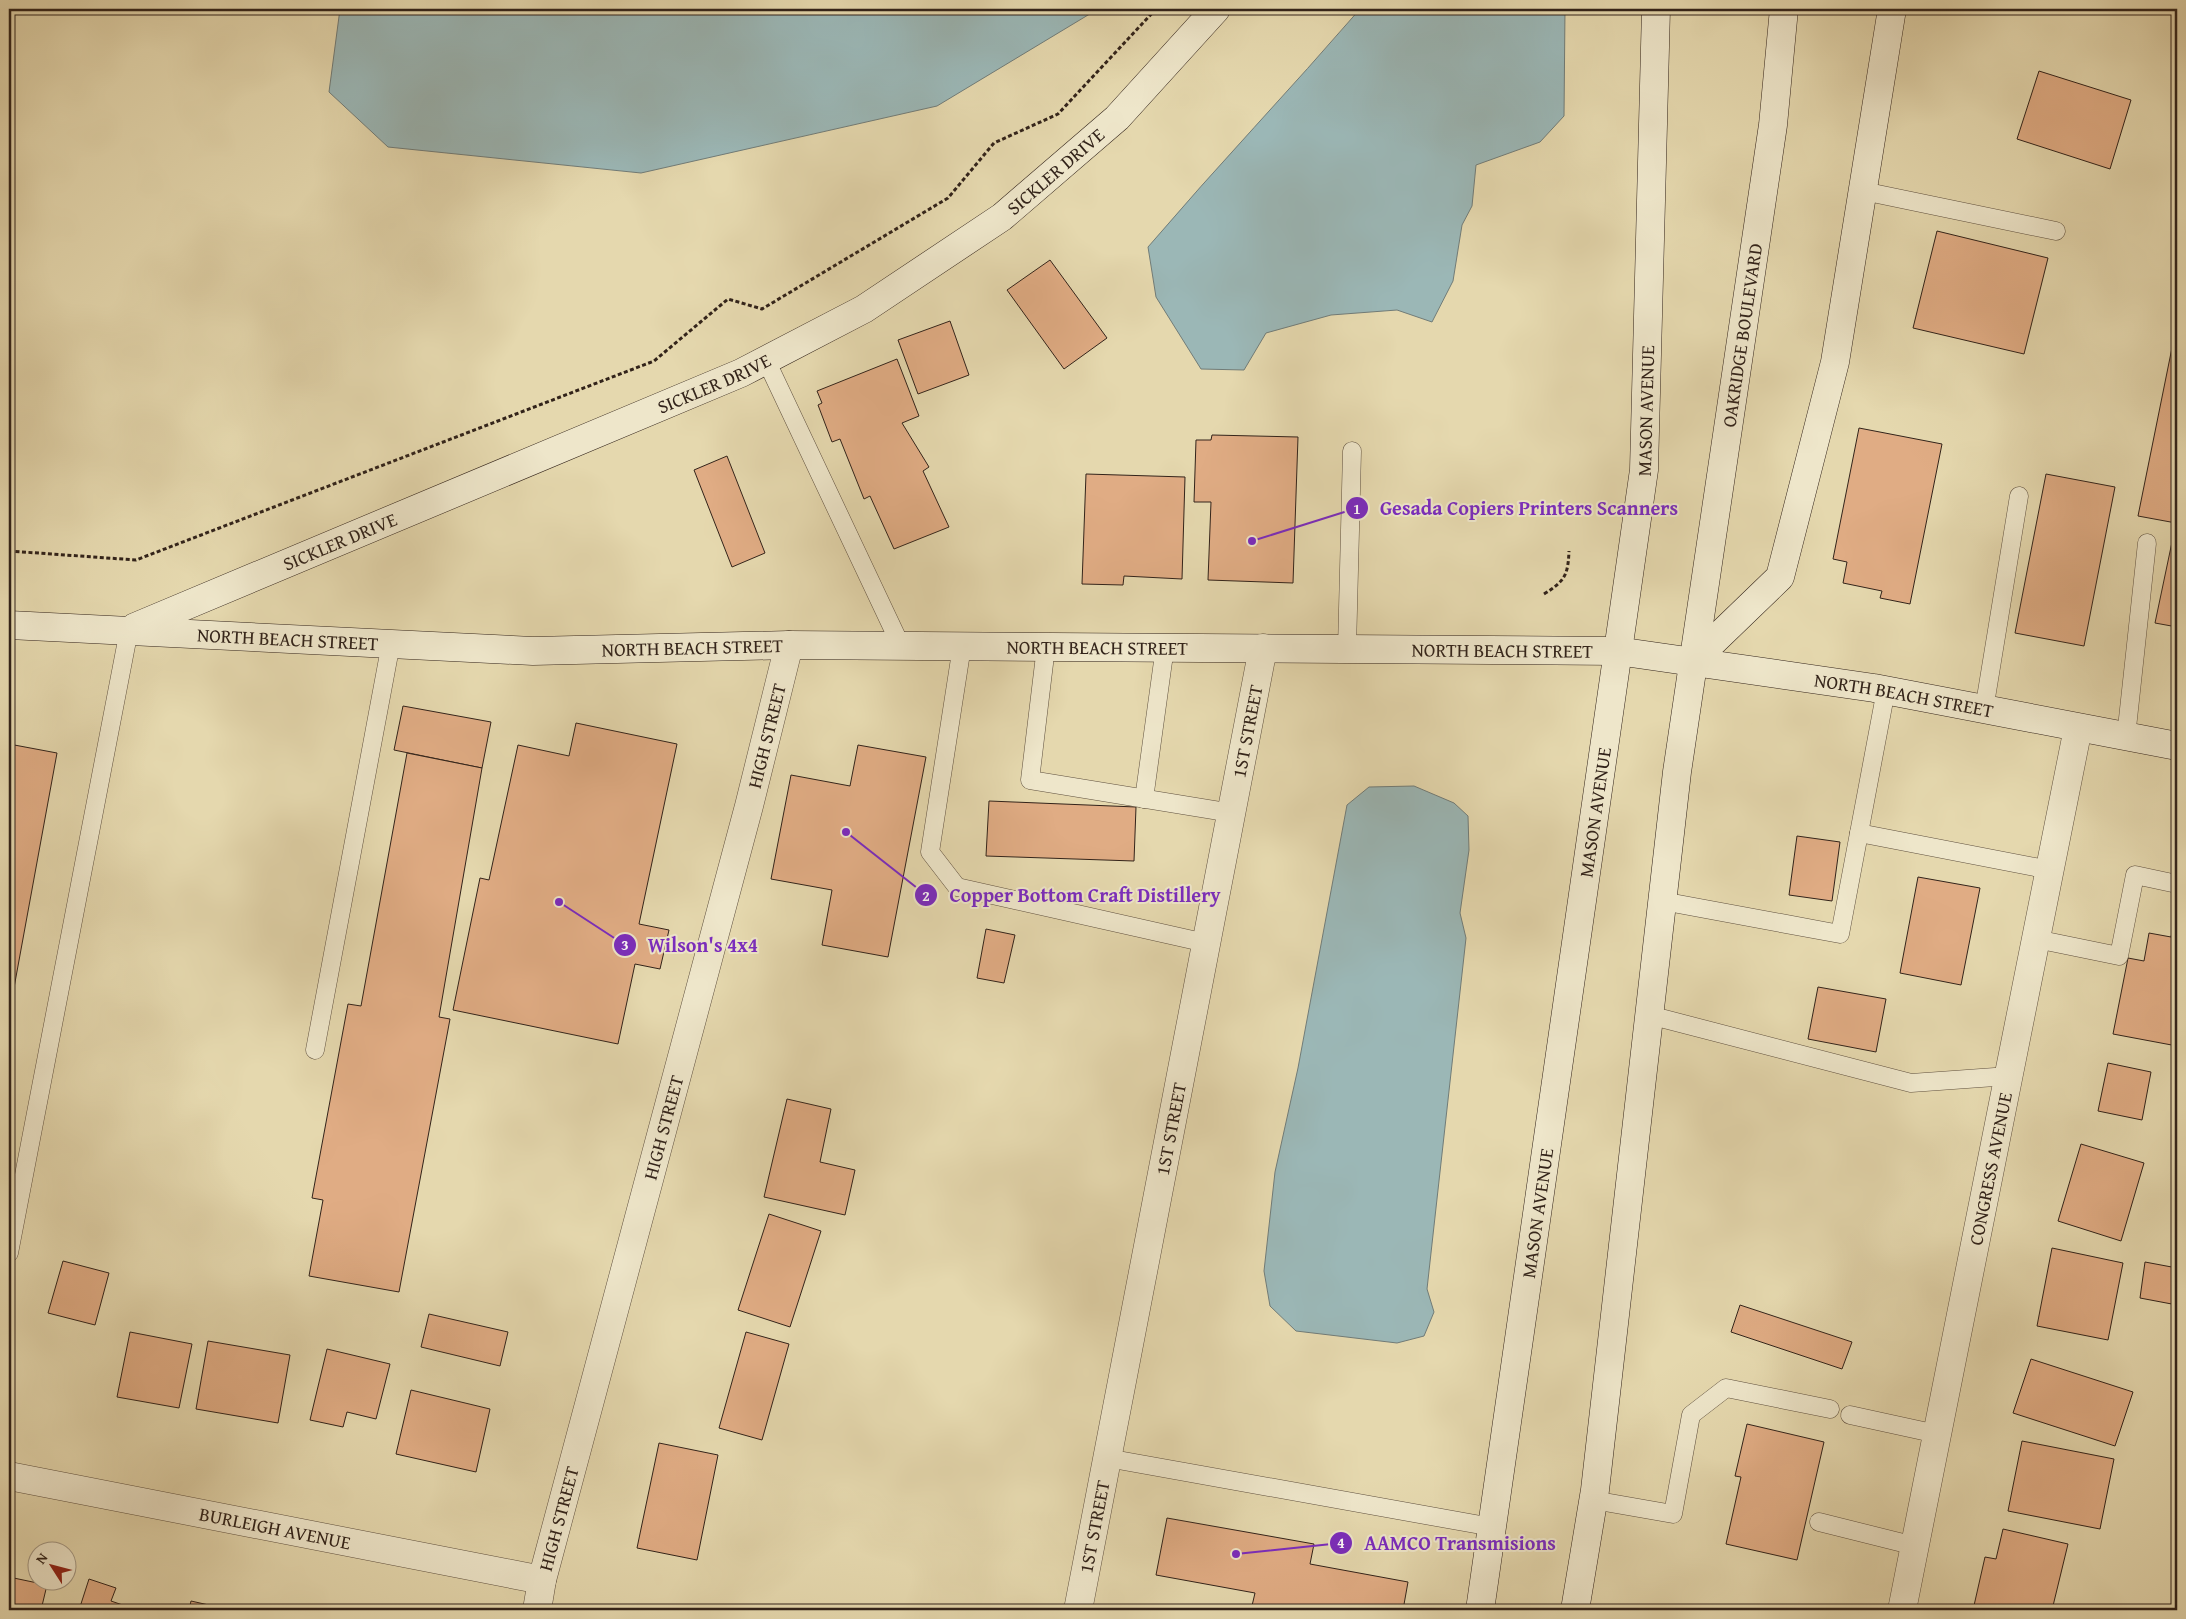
<svg xmlns="http://www.w3.org/2000/svg" width="2186" height="1619" viewBox="0 0 2186 1619" font-family="'Gentium Book Plus',serif">
	<rect width="100%" height="100%" fill="#e5d8ae"/>
	<filter id="stains"><feTurbulence type="fractalNoise" baseFrequency=".004" numOctaves="4"/><feColorMatrix values="0 0 0 0 .2 0 0 0 0 .09 0 0 0 0 .02 0 0 0 .5 -.17"/></filter>
	<radialGradient id="worn" r=".72"><stop offset=".6" stop-color="#630" stop-opacity="0"/><stop offset="1" stop-color="#630" stop-opacity=".3"/></radialGradient>
	<g fill="#9bb7b6" stroke="#717c78">
		<polygon points="340,9 1098,9 937,106 641,173 388,147 329,92"/>
		<path d="M1360 9H1565L1564 116 1540 142 1476 165 1472 206 1462 225 1453 281 1432 322 1397 310 1331 315 1266 333 1244 370 1201 369 1156 297 1148 247C1217 166 1291 89 1360 9Z"/>
		<polygon points="1414,786 1454,803 1468,816 1469,850 1460,913 1466,938 1427,1289 1434,1312 1424,1336 1397,1343 1296,1331 1270,1306 1264,1271 1275,1172 1298,1068 1347,805 1369,787"/>
	</g>
	<g fill="#e0ac84" stroke="#32231a">
		<polygon points="2039,71 2131,100 2110,169 2017,139"/>
		<polygon points="1937,231 2048,258 2024,354 1913,328"/>
		<polygon points="1050,260 1107,338 1064,369 1007,290"/>
		<polygon points="950,321 969,375 918,394 898,340"/>
		<polygon points="2177,323 2177,627 2155,623 2176,523 2138,516"/>
		<polygon points="897,359 919,416 902,423 929,467 923,471 949,527 894,549 870,496 864,499 840,439 832,442 818,405 822,403 817,391"/>
		<polygon points="1859,428 1942,444 1910,604 1880,598 1882,591 1843,583 1847,562 1833,559"/>
		<polygon points="1212,435 1298,437 1293,583 1208,580 1211,502 1194,502 1196,440 1211,440"/>
		<polygon points="727,456 765,553 732,567 694,470"/>
		<polygon points="1086,474 1185,477 1182,579 1124,576 1123,585 1082,584"/>
		<polygon points="2046,474 2115,487 2084,646 2015,633"/>
		<polygon points="403,706 491,722 482,768 394,750"/>
		<polygon points="576,723 677,744 639,924 669,930 660,969 635,964 618,1044 453,1010 480,878 489,880 518,745 569,756"/>
		<polygon points="9,744 57,753 9,1015"/>
		<polygon points="858,745 926,757 888,957 822,945 832,890 771,879 791,775 850,786"/>
		<polygon points="407,753 482,768 439,1017 450,1019 399,1292 309,1276 323,1200 312,1198 348,1004 361,1006"/>
		<polygon points="989,801 1136,807 1134,861 986,856"/>
		<polygon points="1797,836 1840,842 1832,901 1789,895"/>
		<polygon points="1918,877 1980,888 1961,985 1900,973"/>
		<polygon points="2177,907 2177,1046 2113,1034 2128,958 2144,961 2149,933 2171,937"/>
		<polygon points="986,929 1015,935 1004,983 977,978"/>
		<polygon points="1818,987 1886,999 1876,1052 1808,1039"/>
		<polygon points="2108,1063 2151,1072 2142,1120 2098,1111"/>
		<polygon points="787,1099 831,1109 820,1162 855,1170 845,1215 764,1197"/>
		<polygon points="2081,1144 2144,1163 2121,1241 2058,1221"/>
		<polygon points="769,1214 821,1231 790,1327 738,1310"/>
		<polygon points="2052,1248 2123,1263 2108,1340 2037,1326"/>
		<polygon points="63,1261 109,1273 95,1325 48,1313"/>
		<polygon points="2145,1262 2177,1268 2177,1305 2140,1298"/>
		<polygon points="1740,1305 1852,1342 1842,1369 1731,1332"/>
		<polygon points="429,1314 508,1332 500,1366 421,1347"/>
		<polygon points="130,1332 192,1344 179,1408 117,1397"/>
		<polygon points="746,1332 789,1344 762,1440 719,1428"/>
		<polygon points="208,1341 290,1355 278,1423 196,1409"/>
		<polygon points="327,1349 390,1364 376,1419 347,1412 343,1427 310,1420"/>
		<polygon points="2031,1359 2133,1392 2115,1446 2013,1413"/>
		<polygon points="411,1390 490,1409 476,1472 396,1454"/>
		<polygon points="1747,1424 1824,1442 1797,1560 1726,1544 1741,1477 1735,1476"/>
		<polygon points="2022,1441 2114,1459 2100,1529 2008,1511"/>
		<polygon points="659,1443 718,1455 697,1560 637,1548"/>
		<polygon points="1167,1518 1314,1544 1310,1564 1408,1582 1403,1610 1251,1610 1255,1593 1156,1575"/>
		<polygon points="2003,1529 2068,1544 2052,1610 1973,1610 1985,1557 1996,1559"/>
		<polygon points="9,1577 47,1585 41,1610 9,1610"/>
		<polygon points="89,1579 116,1588 111,1601 137,1610 79,1610"/>
		<polygon points="191,1601 231,1610 189,1610"/>
	</g>
	<g fill="none" stroke-linecap="round" stroke-linejoin="round">
		<defs>
			<g id="lane">
				<polyline points="1863,191 2056,231"/>
				<polyline points="766,360 901,646"/>
				<polyline points="962,646 930,852 957,887 1206,943"/>
				<polyline points="1046,647 1030,780 1232,813"/>
				<polyline points="1347,649 1352,451"/>
				<polyline points="1984,710 2019,496"/>
				<polyline points="2126,737 2147,543"/>
				<polyline points="1144,799 1165,647"/>
				<polyline points="1859,833 2050,870"/>
				<polyline points="1662,901 1840,934 1886,690"/>
				<polyline points="2036,939 2119,956 2135,875 2177,884"/>
				<polyline points="1649,1015 1911,1083 2009,1076"/>
				<polyline points="315,1050 391,643"/>
				<polyline points="9,1253 129,630"/>
				<polyline points="1850,1415 1937,1434"/>
				<polyline points="1107,1458 1492,1527"/>
				<polyline points="1593,1500 1673,1514 1691,1415 1726,1388 1830,1409"/>
				<polyline points="1819,1522 1915,1546"/>
			</g>
			<g id="street">
				<path id="s1" d="M9 1476 542 1580"/>
				<path id="s2" d="M537 1610 542 1580 749 806 789 645"/>
				<path id="s3" d="M1078 1610 1263 648"/>
				<path id="s4" d="M1902 1610 2078 728"/>
			</g>
			<g id="secondary">
				<path id="s5" d="M9 625 533 651 789 645 1617 651 1874 688 2177 746"/>
				<path id="s6" d="M135 627 741 373 864 309 1002 217 1117 118 1216 9"/>
				<polyline points="1694,660 1780,577 1835,362 1892,9"/>
				<path id="s7" d="M1480 1610 1644 470 1656 9"/>
				<path id="s8" d="M1575 1610 1595 1490 1677 772 1773 125 1784 9"/>
			</g>
		</defs>
		<use href="#lane" stroke="#5f503f" stroke-width="19"/>
		<use href="#street" stroke="#5f503f" stroke-width="29"/>
		<use href="#secondary" stroke="#32231a" stroke-width="29"/>
		<g stroke="#32231a" stroke-width="3" stroke-dasharray="4 2.5" stroke-linecap="butt">
			<polyline points="9,551 136,560 654,361 728,299 762,309 948,198 994,143 1058,114 1156,9"/>
			<path d="M1544 594C1565 581 1568 575 1569 551"/>
		</g>
		<use href="#lane" stroke="#eee6ca" stroke-width="18"/>
		<use href="#street" stroke="#eee6ca" stroke-width="28"/>
		<use href="#secondary" stroke="#eee6ca" stroke-width="28"/>
	</g>
	<g text-anchor="middle" dominant-baseline="central" stroke-width="4" stroke-linejoin="round" paint-order="stroke">
		<g font-size="19" fill="#32231a" stroke="#eee6ca">
			<text stroke="none"><textPath href="#s6" startOffset="1032">SICKLER DRIVE</textPath></text>
			<text stroke="none"><textPath href="#s8" startOffset="1286">OAKRIDGE BOULEVARD</textPath></text>
			<text stroke="none"><textPath href="#s6" startOffset="628">SICKLER DRIVE</textPath></text>
			<text stroke="none"><textPath href="#s7" startOffset="1211">MASON AVENUE</textPath></text>
			<text stroke="none"><textPath href="#s6" startOffset="222">SICKLER DRIVE</textPath></text>
			<text stroke="none"><textPath href="#s5" startOffset="279">NORTH BEACH STREET</textPath></text>
			<text stroke="none"><textPath href="#s5" startOffset="684">NORTH BEACH STREET</textPath></text>
			<text stroke="none"><textPath href="#s5" startOffset="1089">NORTH BEACH STREET</textPath></text>
			<text stroke="none"><textPath href="#s5" startOffset="1494">NORTH BEACH STREET</textPath></text>
			<text stroke="none"><textPath href="#s5" startOffset="1899">NORTH BEACH STREET</textPath></text>
			<text stroke="none"><textPath href="#s3" startOffset="895">1ST STREET</textPath></text>
			<text stroke="none"><textPath href="#s2" startOffset="904">HIGH STREET</textPath></text>
			<text stroke="none"><textPath href="#s7" startOffset="806">MASON AVENUE</textPath></text>
			<text stroke="none"><textPath href="#s2" startOffset="499">HIGH STREET</textPath></text>
			<text stroke="none"><textPath href="#s3" startOffset="490">1ST STREET</textPath></text>
			<text stroke="none"><textPath href="#s4" startOffset="450">CONGRESS AVENUE</textPath></text>
			<text stroke="none"><textPath href="#s7" startOffset="401">MASON AVENUE</textPath></text>
			<text stroke="none"><textPath href="#s2" startOffset="94">HIGH STREET</textPath></text>
			<text stroke="none"><textPath href="#s3" startOffset="85">1ST STREET</textPath></text>
			<text stroke="none"><textPath href="#s1" startOffset="271">BURLEIGH AVENUE</textPath></text>
		</g>
	</g>
	<path fill="none" stroke="#7b2cbf" stroke-width="2" d="M1252 541L1357 508M846 832L926 895M559 902L625 945M1236 1554L1341 1543"/>
	<g fill="#7b2cbf" stroke="#eee6ca" stroke-width="2">
		<circle cx="1252" cy="541" r="5"/>
		<circle cx="846" cy="832" r="5"/>
		<circle cx="559" cy="902" r="5"/>
		<circle cx="1236" cy="1554" r="5"/>
		<circle cx="1357" cy="508" r="12"/>
		<circle cx="926" cy="895" r="12"/>
		<circle cx="625" cy="945" r="12"/>
		<circle cx="1341" cy="1543" r="12"/>
	</g>
	<g font-size="15" text-anchor="middle" font-weight="bold" fill="#fff">
		<text x="1357" y="514">1</text>
		<text x="926" y="901">2</text>
		<text x="625" y="950">3</text>
		<text x="1341" y="1548">4</text>
	</g>
	<g font-size="20" text-anchor="middle" font-weight="bold" fill="#7b2cbf" stroke="#eee6ca" stroke-width="4" stroke-linejoin="round" paint-order="stroke">
		<text x="1529" y="515">Gesada Copiers Printers Scanners</text>
		<text x="1085" y="902">Copper Bottom Craft Distillery</text>
		<text x="703" y="952">Wilson's 4x4</text>
		<text x="1460" y="1550">AAMCO Transmisions</text>
	</g>
	<rect width="2186" height="1619" fill="none" stroke="#e5d8ae" stroke-width="30"/>
	<rect x="10" y="10" width="2166" height="1599" fill="none" stroke="#32231a" stroke-width="2.5"/>
	<rect x="15" y="15" width="2156" height="1589" fill="none" stroke="#32231a"/>
	<g transform="translate(52 1566) rotate(306)"><circle r="24" fill="#eee6ca" stroke="#a39884"/>
	<path d="M0-4L9 19L0 12L-9 19Z" fill="#8f2418"/>
	<text y="-8" font-size="14" font-weight="bold" text-anchor="middle" fill="#32231a">N</text>
	</g>
	<rect width="100%" height="100%" filter="url(#stains)"/>
	<rect width="100%" height="100%" fill="url(#worn)"/>
</svg>
